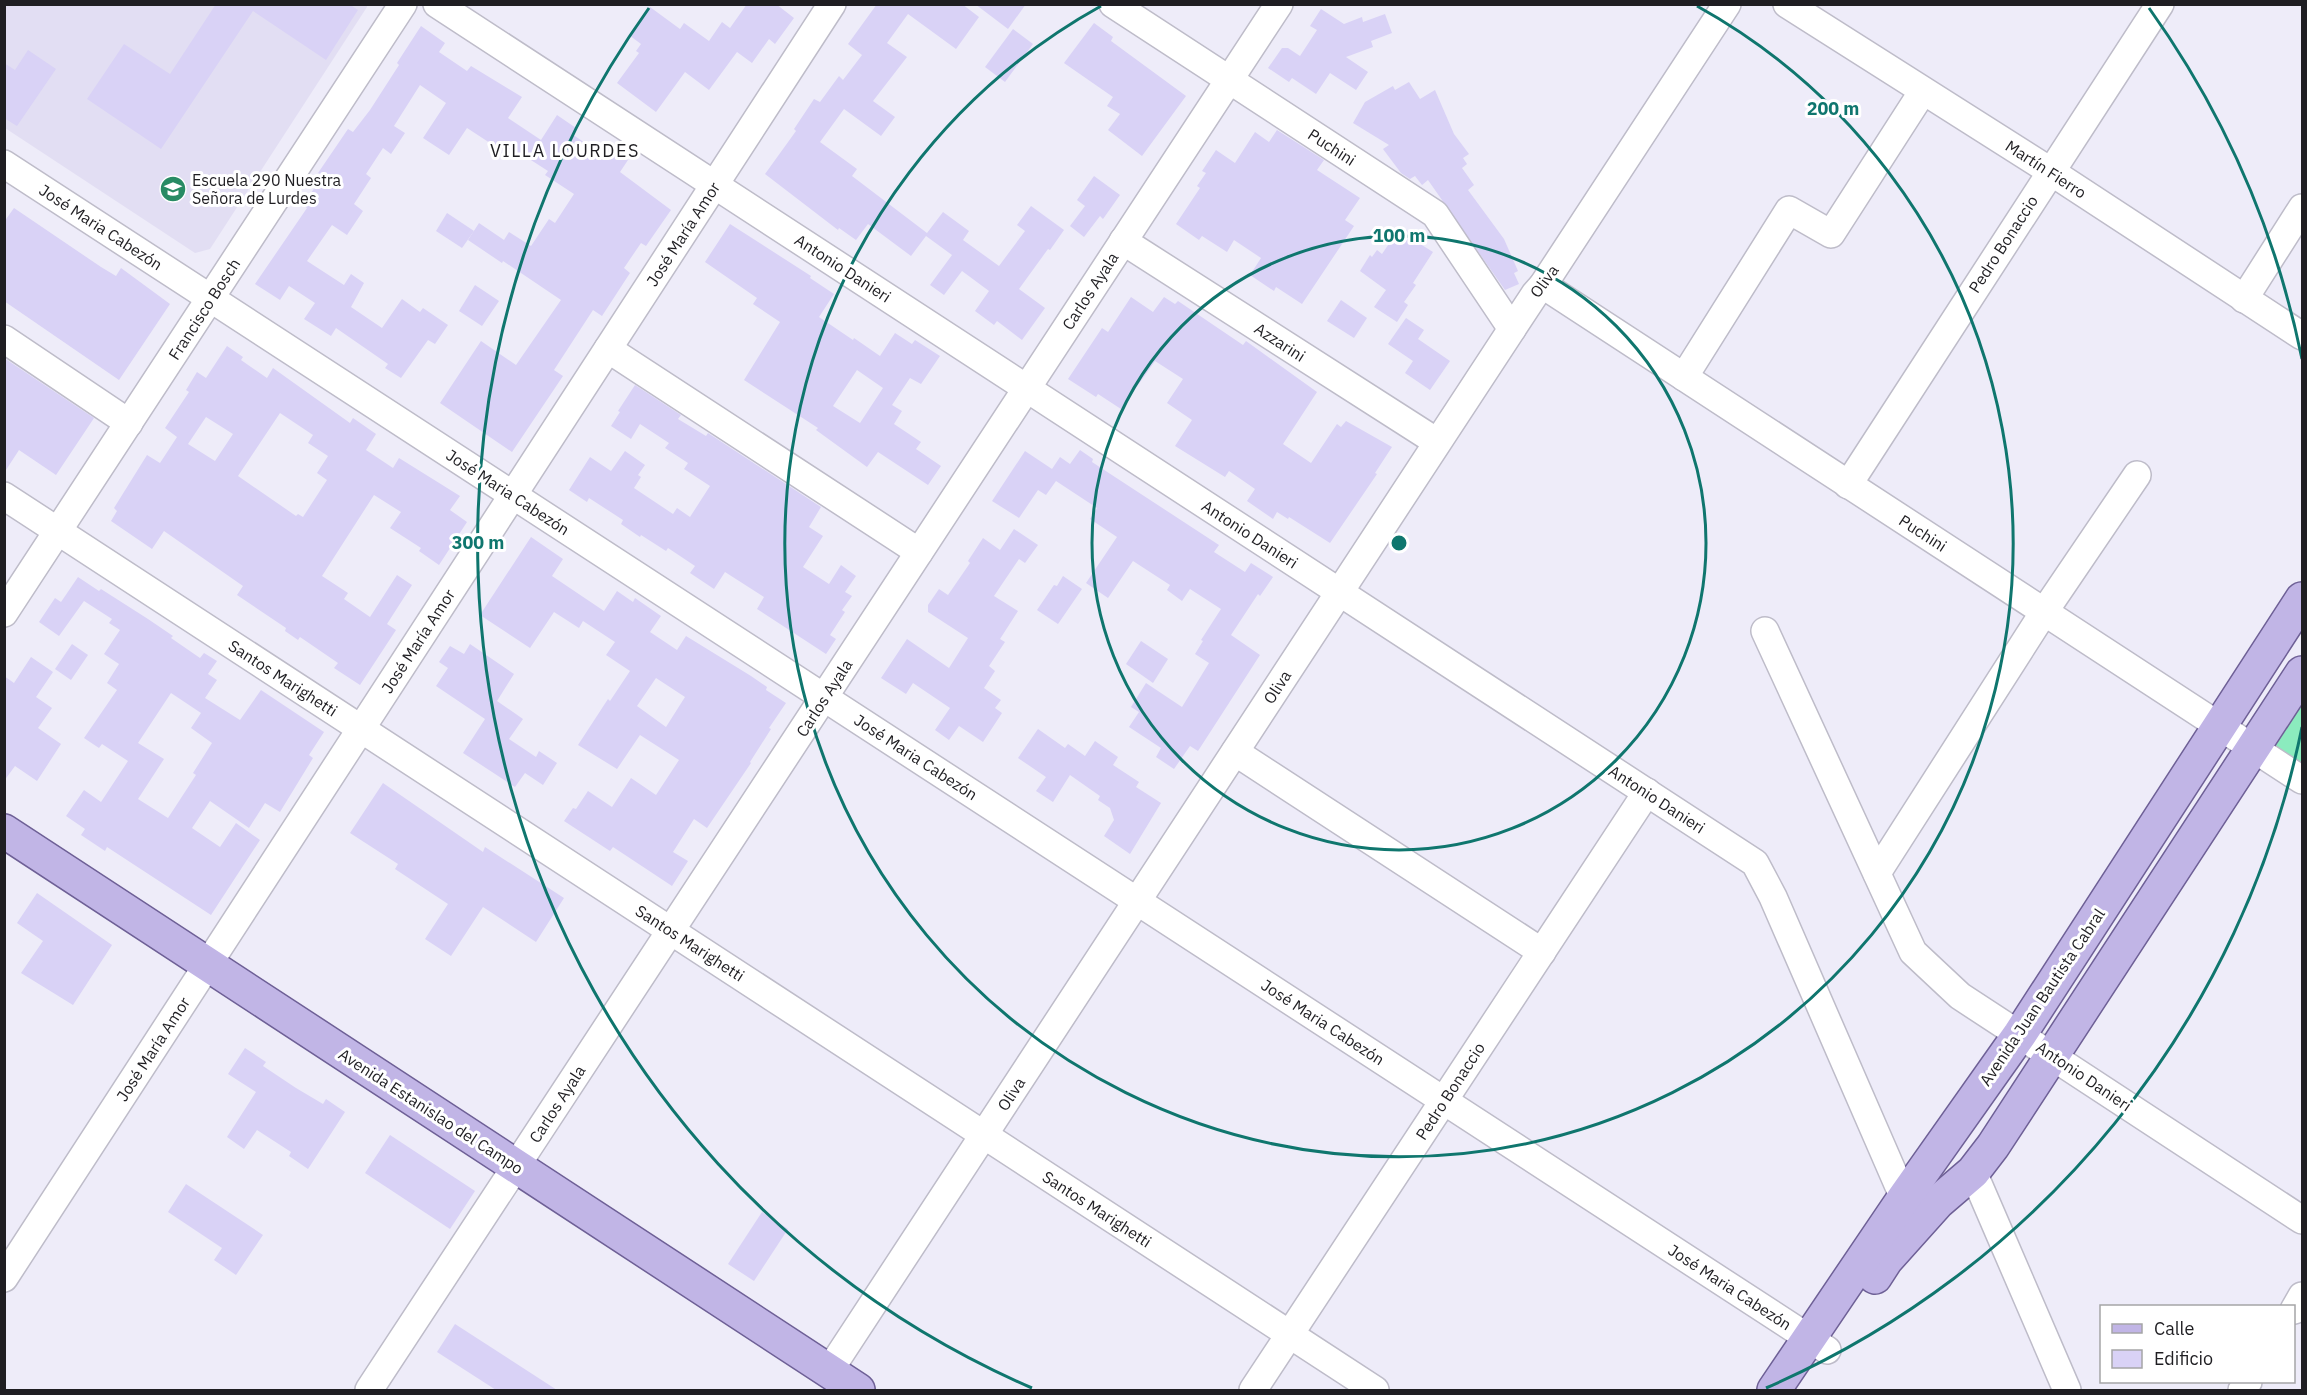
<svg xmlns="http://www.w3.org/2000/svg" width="2307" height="1395" viewBox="0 0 2307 1395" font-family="'IBM Plex Sans',sans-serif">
	<rect width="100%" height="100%" fill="#eeecf9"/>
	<polygon fill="#e2def3" points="367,4 367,7 210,249 195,253 5,128 4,5"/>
	<polygon fill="#8bebbe" points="2302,700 2302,764 2273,745"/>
	<g fill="#d9d2f6" fill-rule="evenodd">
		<polygon points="216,4 349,4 358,10 326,60 253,11 161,149 87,99 124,44 170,74"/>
		<polygon points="747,4 776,4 794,18 775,44 769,39 752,63 737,52 709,90 685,72 656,112 617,83 639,53 636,51 641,44 629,35 650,7 680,29 684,23 709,41 722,22 730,28"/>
		<polygon points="877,4 962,4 979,17 956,49 908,14 887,43 907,57 873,101 895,117 881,136 844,109 820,142 857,169 852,176 927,233 943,212 969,231 963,240 999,266 1025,231 1017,225 1031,206 1064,230 1050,250 1048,249 1019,289 1045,308 1022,340 997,321 994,325 975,311 989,291 962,271 944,295 930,285 952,255 926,236 911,256 868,224 856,240 839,228 838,230 765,174 796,131 794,129 814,99 820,102 839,76 843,80 862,55 848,44"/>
		<polygon points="975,4 1026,4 1008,29"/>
		<polygon points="1321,9 1344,24 1362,17 1363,22 1385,14 1392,33 1371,41 1373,47 1346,57 1368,72 1356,90 1330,73 1316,94 1292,78 1289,82 1268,68 1282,48 1288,48 1300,56 1317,30 1310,26"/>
		<polygon points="1094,23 1113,37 1111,41 1186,96 1142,156 1108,130 1120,114 1107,106 1113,97 1064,63"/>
		<polygon points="421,26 445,43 439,52 467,71 471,66 522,97 508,118 541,140 557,115 576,128 572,134 601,154 606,145 628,160 620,172 671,210 646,246 641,243 624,268 630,273 602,316 593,310 554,370 563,376 512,452 440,403 481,341 516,365 561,300 503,261 502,263 468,240 479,223 504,240 509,232 531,246 549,219 555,223 574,194 545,175 548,171 520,153 516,160 467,128 449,155 423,138 446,103 420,85 394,126 405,133 391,154 383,148 366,174 371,178 354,204 363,211 347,235 332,225 307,261 344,285 351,274 364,283 351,307 382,328 402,299 420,312 423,308 448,325 435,344 428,340 401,378 385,368 388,364 336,328 331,336 304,319 315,303 289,286 280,300 255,284 307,208 303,205 323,175 318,173 348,129 353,132 370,110 399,65 397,63"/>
		<polygon points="1013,29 1033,44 1005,82 985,67"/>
		<polygon points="28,50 56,69 17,126 4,118 4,63 15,70"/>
		<polygon points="1409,82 1420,99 1435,90 1454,134 1469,154 1463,158 1467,164 1462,168 1474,185 1468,190 1504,239 1518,271 1514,273 1519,284 1505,290 1428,180 1422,185 1415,176 1410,179 1401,173 1383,149 1389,145 1353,123 1365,102 1393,86 1395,90"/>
		<polygon points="1277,130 1324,160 1317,170 1360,198 1345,220 1354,226 1302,304 1276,287 1274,291 1250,275 1261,258 1234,240 1227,252 1202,236 1199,240 1176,224 1200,188 1197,186 1206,173 1202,171 1216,150 1235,163 1255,132 1269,142"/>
		<polygon points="1094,176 1120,195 1103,219 1100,216 1084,237 1070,226 1085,206 1077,200"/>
		<polygon points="14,208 101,267 116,276 121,268 170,304 119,380 4,301 4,222"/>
		<polygon points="447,213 474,231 462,248 436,231"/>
		<path d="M730 224 811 276 810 278 834 294 819 317 853 340 854 338 880 356 895 333 912 344 915 340 940 356 921 384 910 378 892 405 902 411 894 424 921 442 916 449 941 466 928 485 878 452 867 467 816 430 818 428 744 380 780 322 753 304 757 298 705 262ZM857 370 883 388 860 423 833 406Z"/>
		<polygon points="1401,226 1419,239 1417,242 1433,252 1413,283 1416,285 1404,302 1408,305 1397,322 1374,307 1386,290 1360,271 1370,255 1372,257 1377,250 1382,254"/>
		<polygon points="475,285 499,301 482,326 459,311"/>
		<polygon points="1131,297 1153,312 1164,297 1175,304 1178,301 1243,345 1246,341 1317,392 1283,444 1311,463 1337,424 1341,427 1346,421 1392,447 1375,473 1377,474 1330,543 1289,517 1288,519 1277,512 1273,519 1247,501 1255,489 1229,471 1225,477 1175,446 1192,420 1167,403 1183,379 1155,361 1121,409 1098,394 1096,397 1068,379 1102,328 1108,332"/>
		<polygon points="1341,300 1367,318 1354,338 1327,321"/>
		<polygon points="1406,318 1424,330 1418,339 1450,361 1430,390 1405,373 1413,361 1388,344"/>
		<path d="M227 346 243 357 241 360 267 378 273 368 350 423 353 418 376 434 366 450 393 468 399 458 460 496 450 510 467 522 439 565 419 551 421 548 390 528 401 512 374 495 322 576 348 593 344 599 370 617 397 575 412 585 387 624 396 630 360 685 334 668 338 663 300 637 298 640 285 631 286 628 237 595 243 586 164 531 152 549 111 521 117 511 114 508 147 455 160 463 177 437 165 428 189 392 186 390 197 372 206 378ZM280 413 313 435 308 443 328 456 317 473 327 480 303 517 298 514 296 516 238 476ZM206 417 233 434 215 461 188 444Z"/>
		<polygon points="4,358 94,418 56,475 19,450 4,473"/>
		<polygon points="635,385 681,415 678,419 706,436 708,433 821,507 809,527 823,536 803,567 829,584 841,565 856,576 845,592 852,596 842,610 845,612 830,635 836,639 826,654 757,609 764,597 725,572 714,589 690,573 695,566 668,548 666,551 641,535 640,537 621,524 623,520 589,498 587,502 569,490 590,457 611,471 625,451 645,465 638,475 641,477 634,488 673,514 677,508 690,517 710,486 684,469 688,463 665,448 669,443 640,424 631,439 611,426 620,412 618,411"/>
		<polygon points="1080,450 1093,459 1092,462 1219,545 1214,552 1245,572 1251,563 1273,577 1260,596 1258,594 1231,635 1260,655 1198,751 1190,746 1174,769 1156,757 1161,748 1129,727 1139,712 1131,707 1146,683 1182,707 1209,663 1195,654 1203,641 1201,640 1221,609 1190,589 1182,601 1167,590 1170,585 1133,561 1108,598 1086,583 1117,537 1090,519 1097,508 1056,481 1046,495 1038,490 1019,518 992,501 1025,451 1052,469 1060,457 1070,464"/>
		<polygon points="1014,529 1038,545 1025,563 1019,559 994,596 1018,611 1000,639 1005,642 989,666 995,671 984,688 1001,700 995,708 1002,713 983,742 959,726 949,740 935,730 950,708 913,683 906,694 881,678 907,639 949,668 968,638 928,612 928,605 939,589 948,595 970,563 968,561 983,538 1000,550"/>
		<path d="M531 537 563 559 552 576 604 611 617 591 633 602 635 598 661 616 650 632 677 650 686 636 751 676 767 687 766 690 786 703 769 728 771 729 750 762 751 763 707 828 694 819 673 852 688 861 672 886 613 847 610 851 564 821 573 808 576 809 588 791 612 807 631 778 656 795 679 760 640 735 617 769 578 745 608 699 610 701 630 671 606 655 615 642 583 621 579 628 554 612 530 648 480 615ZM656 678 685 697 666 727 637 706Z"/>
		<polygon points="1063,576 1082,589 1058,624 1037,610 1054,585 1057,586"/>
		<path d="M78 577 99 591 101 589 148 619 173 636 171 638 200 658 204 653 217 661 208 674 217 680 205 698 240 720 261 690 324 732 309 755 313 758 280 812 265 803 249 828 210 801 192 828 220 847 236 823 260 840 211 915 107 847 105 851 81 835 85 829 66 816 84 790 101 802 128 761 102 744 99 748 84 738 117 690 107 683 119 664 104 654 120 630 109 623 112 619 84 601 59 636 39 622 55 598 61 602ZM171 693 201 713 191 728 212 743 193 773 196 775 168 818 138 799 164 759 138 743Z"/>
		<polygon points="1141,641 1168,659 1153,683 1126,664"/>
		<polygon points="72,644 88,655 71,680 55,669"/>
		<polygon points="470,644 514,674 497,701 523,719 509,739 536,757 539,751 557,763 543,785 525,773 515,787 463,753 485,719 436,686 448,668 439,662 450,646 464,654"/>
		<polygon points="31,657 53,672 36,697 52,708 38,728 61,744 37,781 15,766 4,781 4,676 14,683"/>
		<polygon points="1038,729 1065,748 1068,744 1085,756 1095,741 1118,757 1113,765 1139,782 1136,787 1161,803 1130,854 1104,836 1114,820 1110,808 1098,800 1100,796 1070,775 1053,802 1036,791 1046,777 1018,758"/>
		<polygon points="383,783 483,852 485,847 564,898 536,942 483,907 451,956 425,939 448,904 395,869 398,864 350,833"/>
		<polygon points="37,893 112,945 73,1005 21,973 43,941 17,923"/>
		<polygon points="245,1048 266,1062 263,1066 296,1088 323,1104 326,1099 345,1112 308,1169 289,1156 291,1152 257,1130 244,1149 227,1137 256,1092 228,1074"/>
		<polygon points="390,1135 475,1191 450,1229 365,1173"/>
		<polygon points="186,1184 263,1235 236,1275 214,1260 222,1248 168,1212"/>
		<polygon points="762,1212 788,1229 754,1281 728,1264"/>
		<polygon points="455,1324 557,1390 496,1390 437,1352"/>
	</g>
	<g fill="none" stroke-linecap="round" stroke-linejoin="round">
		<defs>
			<g id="minor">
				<polyline points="437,4 1755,863 1773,897 1904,1198"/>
				<polyline points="1113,4 1435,214 1512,329"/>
				<polyline points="1787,4 2050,171 2302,336"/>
				<polyline points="4,164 1827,1350"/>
				<polyline points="1123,241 1437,442"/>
				<polyline points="1543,285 2302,780"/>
				<polyline points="2244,299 2302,208"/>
				<polyline points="4,339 129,423"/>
				<polyline points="608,349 919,552"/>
				<polyline points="1684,377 1789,210 1831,234 1923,91"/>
				<polyline points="1848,485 2160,4"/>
				<polyline points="4,496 1375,1390"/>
				<polyline points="4,613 403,4"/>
				<polyline points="1765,631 1913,952 1960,996 2302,1220"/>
				<polyline points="1235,752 1542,952"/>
				<polyline points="1877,873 2044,612 2137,475"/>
				<polyline points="1973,1172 2067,1390"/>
				<polyline points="4,1278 832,4"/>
				<polyline points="2294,1310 2302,1296"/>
				<polyline points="829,1371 1512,329 1535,294 1543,285 1727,4"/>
				<polyline points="369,1390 1279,4"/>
				<polyline points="1253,1390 1647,792"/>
				<polyline points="2242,1390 2248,1382"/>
			</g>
			<g id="major">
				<polyline points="4,831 858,1390"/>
				<polyline points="1875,1277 1886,1260 1938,1202 1973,1172 1993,1146 2302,673"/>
				<polyline points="1774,1390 1904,1198 2020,1034 2302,599"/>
			</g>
		</defs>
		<use href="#minor" stroke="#bebcc9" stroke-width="30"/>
		<use href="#major" stroke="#6e6096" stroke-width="36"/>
		<use href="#minor" stroke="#fff" stroke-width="27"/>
		<use href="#major" stroke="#c1b5e6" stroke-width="33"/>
	</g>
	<g fill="none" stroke="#0f766e" stroke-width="3">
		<circle cx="1399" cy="543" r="307"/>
		<path d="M1697 6A614 614 0 1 1 1101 6"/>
		<path d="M2302 727A921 921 0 0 1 1766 1388M1032 1388A921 921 0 0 1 649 8M2149 8A921 921 0 0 1 2302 359"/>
	</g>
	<defs>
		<symbol id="school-disc" viewBox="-11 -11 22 22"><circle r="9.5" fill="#288b64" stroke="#fff"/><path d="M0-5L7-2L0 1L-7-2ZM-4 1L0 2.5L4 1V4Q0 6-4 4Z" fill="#fff"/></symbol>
	</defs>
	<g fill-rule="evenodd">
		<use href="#school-disc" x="158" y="174" width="30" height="30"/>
	</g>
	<g text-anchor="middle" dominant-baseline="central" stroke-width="6" stroke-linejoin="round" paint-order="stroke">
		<g font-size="16" fill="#1f1e22" stroke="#fff">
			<text transform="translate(1332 147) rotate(33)">Puchini</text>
			<text transform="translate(2046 169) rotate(33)">Martín Fierro</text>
			<text transform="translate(101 227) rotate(33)">José Maria Cabezón</text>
			<text transform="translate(683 234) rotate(-57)">José María Amor</text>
			<text transform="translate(2003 244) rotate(-57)">Pedro Bonaccio</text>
			<text transform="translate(843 268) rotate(33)">Antonio Danieri</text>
			<text transform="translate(1544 281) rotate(-54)">Oliva</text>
			<text transform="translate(1090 291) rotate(-57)">Carlos Ayala</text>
			<text transform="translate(204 309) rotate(-57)">Francisco Bosch</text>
			<text transform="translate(1280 342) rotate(33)">Azzarini</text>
			<text transform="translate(508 492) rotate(33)">José Maria Cabezón</text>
			<text transform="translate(1923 533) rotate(33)">Puchini</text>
			<text transform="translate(1250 534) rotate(33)">Antonio Danieri</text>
			<text transform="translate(418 641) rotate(-57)">José María Amor</text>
			<text transform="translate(283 678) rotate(33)">Santos Marighetti</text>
			<text transform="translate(1277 687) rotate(-57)">Oliva</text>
			<text transform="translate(824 698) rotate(-57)">Carlos Ayala</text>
			<text transform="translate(916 757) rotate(33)">José Maria Cabezón</text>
			<text transform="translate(1657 799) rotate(33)">Antonio Danieri</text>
			<text transform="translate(690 943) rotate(33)">Santos Marighetti</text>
			<text transform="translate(2042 997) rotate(-56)">Avenida Juan Bautista Cabral</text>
			<text transform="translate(1323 1022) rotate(33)">José Maria Cabezón</text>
			<text transform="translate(153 1049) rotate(-57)">José María Amor</text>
			<text transform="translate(2084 1076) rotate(34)">Antonio Danieri</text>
			<text transform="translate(1450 1091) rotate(-57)">Pedro Bonaccio</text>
			<text transform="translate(1011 1094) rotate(-57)">Oliva</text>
			<text transform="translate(557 1104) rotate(-57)">Carlos Ayala</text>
			<text transform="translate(431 1111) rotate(33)">Avenida Estanislao del Campo</text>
			<text transform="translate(1097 1209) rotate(33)">Santos Marighetti</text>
			<text transform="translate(1730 1287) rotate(33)">José Maria Cabezón</text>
		</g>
		<g font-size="16" fill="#1f1e22" stroke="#fff" text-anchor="start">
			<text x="192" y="180">Escuela 290 Nuestra<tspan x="192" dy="18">Señora de Lurdes</tspan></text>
		</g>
		<g font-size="18" letter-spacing="1.5" fill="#1f1e22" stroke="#fff">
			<text x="565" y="150">VILLA LOURDES</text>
		</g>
	</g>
	<circle cx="1399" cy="543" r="9" fill="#0f766e" stroke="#fff" stroke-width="3"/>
	<g font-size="18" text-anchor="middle" font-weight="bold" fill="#0f766e" stroke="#fff" stroke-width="6" stroke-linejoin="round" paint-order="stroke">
		<text x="1833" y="115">200 m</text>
		<text x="1399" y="242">100 m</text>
		<text x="478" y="549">300 m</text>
	</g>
	<rect width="2307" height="1395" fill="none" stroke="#1f1e22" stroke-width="12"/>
	<rect x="2100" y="1305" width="195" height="78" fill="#ffffff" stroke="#a5a5a7" stroke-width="1.5"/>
	<rect x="2112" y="1324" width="30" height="9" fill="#c1b5e6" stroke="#a5a5a7" stroke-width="1.5"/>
	<text x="2154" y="1335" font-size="18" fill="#1f1e22">Calle</text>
	<rect x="2112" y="1350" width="30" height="18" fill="#d9d2f6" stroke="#a5a5a7" stroke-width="1.5"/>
	<text x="2154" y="1365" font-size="18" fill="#1f1e22">Edificio</text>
</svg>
